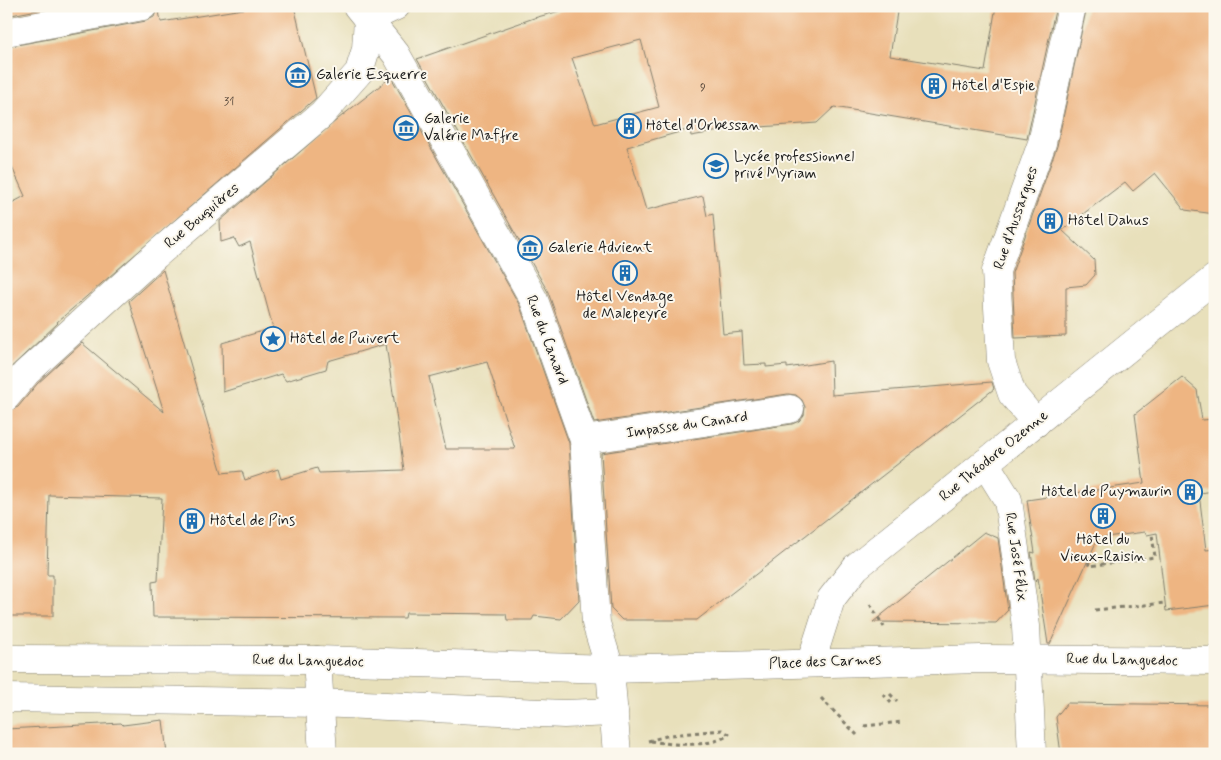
<svg xmlns="http://www.w3.org/2000/svg" width="1221" height="760" viewBox="0 0 1221 760" font-family="Mynerve,sans-serif">
	<rect width="100%" height="100%" fill="#fbf7ec"/>
	<filter id="ink" filterUnits="userSpaceOnUse"><feTurbulence type="fractalNoise" baseFrequency=".02" numOctaves="2"/><feDisplacementMap in="SourceGraphic" scale="10" xChannelSelector="R" yChannelSelector="G"/><feConvolveMatrix kernelMatrix="1 2 1 2 8 2 1 2 1" color-interpolation-filters="sRGB"/></filter>
	<filter id="wash" filterUnits="userSpaceOnUse"><feTurbulence type="fractalNoise" baseFrequency=".0096" numOctaves="4" result="noise"/><feDisplacementMap in="SourceGraphic" scale="20" xChannelSelector="R" yChannelSelector="G"/><feGaussianBlur stdDeviation="1.12" result="paint"/><feColorMatrix in="noise" values="0 0 0 0 0 0 0 0 0 0 0 0 0 0 0 0 0 1.4 0 .05"/><feComposite in="paint" operator="in"/></filter>
	<g filter="url(#wash)">
		<rect width="100%" height="100%" fill="#e8e0bb"/>
		<g id="blocks">
			<g fill="#eeb582" fill-rule="evenodd">
				<polygon points="6,6 58,6 6,16"/>
				<polygon points="158,6 161,22 262,6 294,6 316,98 57,322 58,323 6,372 6,206 25,196 6,154 6,47 146,21 154,17"/>
				<path d="M578 6H898L890 56 985 71 996 6H1056L1027 139 834 107 817 123 731 129 691 136 690 129 627 147 646 210 703 196 707 216 713 214 723 334 742 332 744 365 766 364V367L787 365V368L831 361 832 395 992 382 994 389 697 620H622L611 609 601 453 792 424 799 421 804 415 805 407 802 400 796 395 788 394 594 423 548 292 417 59 534 18ZM641 40 659 107 595 124 572 58Z"/>
				<polygon points="1087,6 1215,6 1215,214 1185,210 1155,173 1133,191 1125,182 1062,230 1094,260 1095,275 1086,285 1066,287 1066,336 1015,338 1012,273 1057,146"/>
				<path d="M391 77 520 306 569 443 579 600 561 619 534 616 532 620H507L506 614 406 613 405 618 153 617 152 582 158 581 162 498 49 495 47 575H53V616H6V412L18 407 37 384 82 343 164 412 129 301 163 270 222 473 242 471 245 480 278 469 281 479 317 468 319 473 404 470 386 344 328 361 326 369 286 381 281 374 223 392 222 343 273 328 250 242 239 247 234 238 221 242 220 221 338 119ZM487 362 515 449H446L429 377Z"/>
				<polygon points="1182,377 1197,390 1202,420 1215,419 1215,491 1199,493 1206,550 1215,549 1215,605 1166,611 1157,533 1147,535 1145,532 1098,538 1050,644 1048,644 1038,578 1035,581 1031,552 1035,553 1027,500 1144,483 1135,414"/>
				<polygon points="984,532 998,538 1008,610 996,623 873,622"/>
				<polygon points="1067,703 1215,705 1215,754 1061,754 1056,717"/>
				<polygon points="163,720 167,754 6,754 6,729 121,723 123,725"/>
			</g>
		</g>
	</g>
	<g filter="url(#ink)">
		<use href="#blocks" fill-opacity="0" stroke="#827e6c" stroke-width="1"/>
		<g fill="none" stroke-linecap="round" stroke-linejoin="round">
			<defs>
				<g id="minor">
					<polyline points="357,6 396,54 534,300 584,440 596,623 610,669 617,754"/>
					<polyline points="368,19 396,6"/>
					<polyline points="6,32 143,6"/>
					<polyline points="6,397 26,373 156,255 322,114 359,72 366,49 368,19"/>
					<polyline points="1036,423 1012,394 1001,361 996,271 1042,143 1072,6"/>
					<polyline points="584,440 790,409"/>
					<polyline points="985,463 1008,500 1026,626 1032,754"/>
					<polyline points="6,659 317,660 610,669 981,659 1215,661"/>
					<polyline points="317,660 323,754"/>
					<polyline points="811,662 831,599 856,567 1215,278"/>
					<polyline points="6,698 319,703 564,714 614,712"/>
				</g>
			</defs>
			<use href="#minor" stroke="#827e6c" stroke-width="29"/>
			<g stroke="#827e6c" stroke-width="3" stroke-dasharray="4 4" stroke-linecap="butt">
				<polyline points="1088,554 1089,566 1155,557 1152,534"/>
				<polyline points="870,604 884,627"/>
				<polyline points="1095,610 1165,603"/>
				<polyline points="883,694 893,705"/>
				<polyline points="890,694 897,701"/>
				<polyline points="821,698 857,735"/>
				<polyline points="864,726 902,722"/>
				<path d="M648 741 670 735 722 730 729 734C714 748 670 745 651 741"/>
			</g>
			<use href="#minor" stroke="#fff" stroke-width="28"/>
		</g>
	</g>
	<defs>
		<symbol id="museum-ring" viewBox="-11 -11 22 22"><circle r="9.5" fill="#fbf7ec" stroke="#1f6fb2" stroke-width="1.5"/><path d="M0-6L6-3V-2H-6V-3ZM-5-1h2V3h-2ZM-1-1h2V3h-2ZM3-1h2V3H3ZM-6 4H6V6H-6Z" fill="#1f6fb2"/></symbol>
		<symbol id="building-ring" viewBox="-11 -11 22 22"><circle r="9.5" fill="#fbf7ec" stroke="#1f6fb2" stroke-width="1.5"/><path d="M-4-6H4V6H1V3H-1V6H-4ZM-2.5-4.3h1.7v1.8h-1.7ZM.8-4.3h1.7v1.8H.8ZM-2.5-1h1.7V.8h-1.7ZM.8-1h1.7V.8H.8Z" fill="#1f6fb2"/></symbol>
		<symbol id="school-ring" viewBox="-11 -11 22 22"><circle r="9.5" fill="#fbf7ec" stroke="#1f6fb2" stroke-width="1.5"/><path d="M0-5L7-2L0 1L-7-2ZM-4 1L0 2.5L4 1V4Q0 6-4 4Z" fill="#1f6fb2"/></symbol>
		<symbol id="sight-ring" viewBox="-11 -11 22 22"><circle r="9.5" fill="#fbf7ec" stroke="#1f6fb2" stroke-width="1.5"/><path d="M0-6L1.8-2.2L6-1.7L2.9 1.2L3.7 5.4L0 3.3L-3.7 5.4L-2.9 1.2L-6-1.7L-1.8-2.2Z" fill="#1f6fb2"/></symbol>
	</defs>
	<g fill-rule="evenodd">
		<use href="#museum-ring" x="284" y="61" width="28" height="28"/>
		<use href="#building-ring" x="920" y="72" width="28" height="28"/>
		<use href="#building-ring" x="615" y="112" width="28" height="28"/>
		<use href="#museum-ring" x="392" y="114" width="28" height="28"/>
		<use href="#school-ring" x="702" y="152" width="28" height="28"/>
		<use href="#building-ring" x="1036" y="207" width="28" height="28"/>
		<use href="#museum-ring" x="516" y="234" width="28" height="28"/>
		<use href="#building-ring" x="611" y="259" width="28" height="28"/>
		<use href="#sight-ring" x="259" y="325" width="28" height="28"/>
		<use href="#building-ring" x="1176" y="478" width="28" height="28"/>
		<use href="#building-ring" x="1089" y="502" width="28" height="28"/>
		<use href="#building-ring" x="178" y="507" width="28" height="28"/>
	</g>
	<g text-anchor="middle" dominant-baseline="central" stroke-width="4" stroke-linejoin="round" paint-order="stroke">
		<g font-size="12" fill="#504236">
			<text x="703" y="88">9</text>
			<text x="229" y="102">31</text>
		</g>
		<g font-size="15" fill="#1c1c1c" stroke="#fbf7ec" text-anchor="start">
			<text x="316" y="75">Galerie Esquerre</text>
			<text x="952" y="86">Hôtel d'Espie</text>
			<text x="424" y="119">Galerie<tspan x="424" dy="17">Valérie Maffre</tspan></text>
			<text x="646" y="126">Hôtel d'Orbessan</text>
			<text x="734" y="157">Lycée professionnel<tspan x="734" dy="17">privé Myriam</tspan></text>
			<text x="1068" y="221">Hôtel Dahus</text>
			<text x="548" y="248">Galerie Advient</text>
			<text x="625" y="297" text-anchor="middle">Hôtel Vendage<tspan x="625" dy="17">de Malepeyre</tspan></text>
			<text x="290" y="339">Hôtel de Puivert</text>
			<text x="1172" y="492" text-anchor="end">Hôtel de Puymaurin</text>
			<text x="210" y="521">Hôtel de Pins</text>
			<text x="1103" y="540" text-anchor="middle">Hôtel du<tspan x="1103" dy="17">Vieux-Raisin</tspan></text>
		</g>
		<g font-size="15" fill="#1c1c1c" stroke="#fbf7ec">
			<text transform="translate(202 216) rotate(-40)">Rue Bouquières</text>
			<text transform="translate(1016 218) rotate(-71)">Rue d'Aussargues</text>
			<text transform="translate(547 340) rotate(69)">Rue du Canard</text>
			<text transform="translate(687 425) rotate(-8)">Impasse du Canard</text>
			<text transform="translate(994 456) rotate(-39)">Rue Théodore Ozenne</text>
			<text transform="translate(1016 557) rotate(82)">Rue José Félix</text>
			<text transform="translate(1122 660) rotate(1)">Rue du Languedoc</text>
			<text transform="translate(308 661) rotate(1)">Rue du Languedoc</text>
			<text transform="translate(825 662) rotate(-2)">Place des Carmes</text>
		</g>
	</g>
	<rect width="1221" height="760" fill="none" stroke="#fbf7ec" stroke-width="25"/>
</svg>
